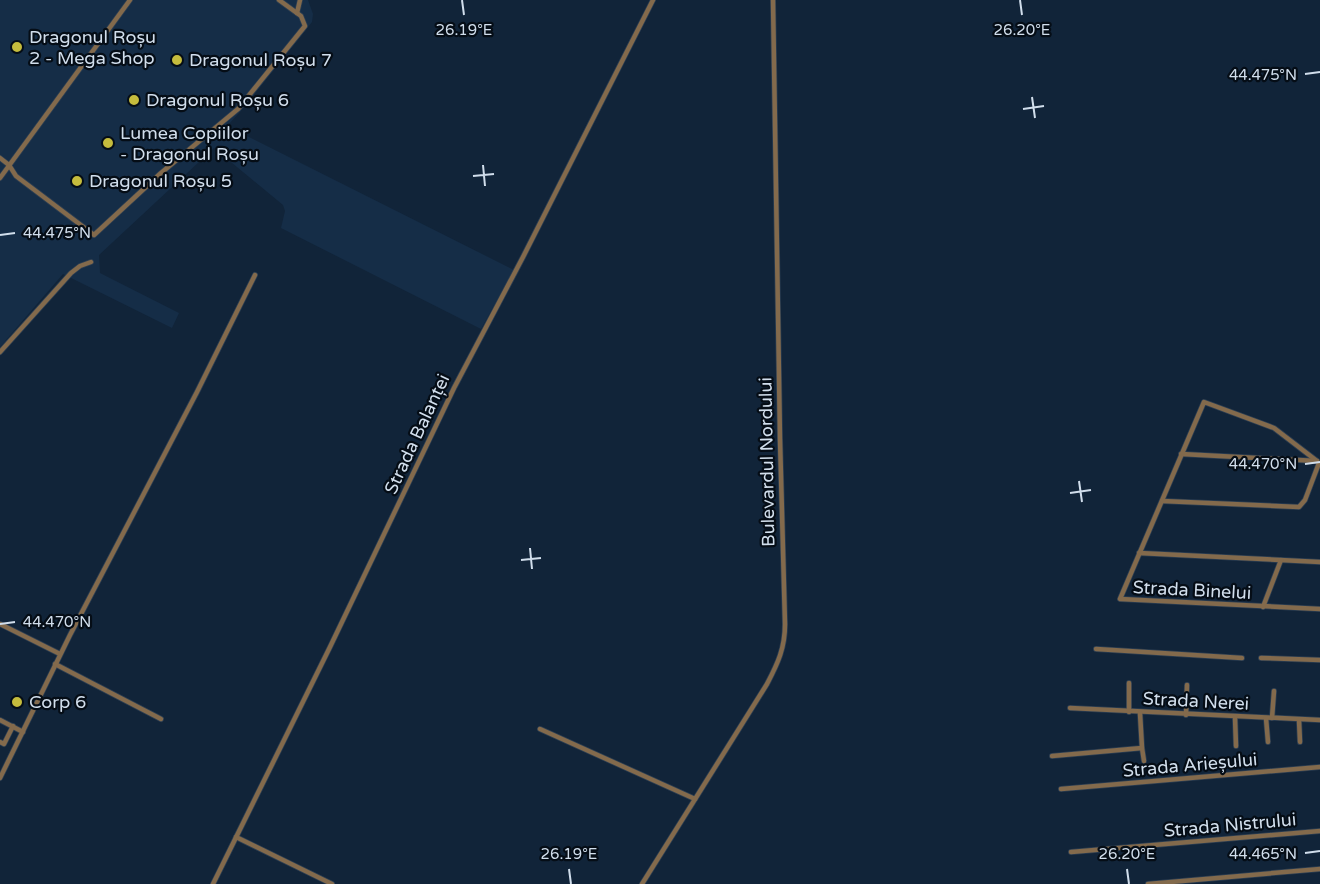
<svg xmlns="http://www.w3.org/2000/svg" width="1320" height="884" viewBox="0 0 1320 884" font-family="'Varela Round',sans-serif">
	<rect width="100%" height="100%" fill="#112439"/>
	<polygon fill="#152d47" points="0,0 308,0 313,14 312,22 240,112 227,126 514,270 481,329 281,228 285,211 283,205 214,148 99,255 100,273 179,313 172,328 63,274 0,347"/>
	<g fill="none" stroke-linecap="round" stroke-linejoin="round">
		<defs>
			<g id="minor">
				<polyline points="297,13 300,0"/>
				<polyline points="0,158 9,165 16,176 94,235 161,173 238,109 305,26 301,16 279,0"/>
				<polyline points="0,178 130,0"/>
				<polyline points="0,352 71,273 80,266 91,262"/>
				<polyline points="1181,454 1317,461"/>
				<polyline points="1317,461 1274,428 1204,402 1120,599 1320,609"/>
				<polyline points="1162,501 1299,507 1305,500 1319,463"/>
				<polyline points="1139,553 1320,562"/>
				<polyline points="1263,607 1281,560"/>
				<polyline points="0,624 60,654"/>
				<polyline points="1096,649 1242,658"/>
				<polyline points="1261,658 1320,660"/>
				<polyline points="55,664 161,719"/>
				<polyline points="1070,708 1320,720"/>
				<polyline points="1129,712 1129,683"/>
				<polyline points="1186,715 1187,685"/>
				<polyline points="1235,717 1236,746"/>
				<polyline points="1266,718 1268,742"/>
				<polyline points="1272,718 1274,691"/>
				<polyline points="0,720 23,732"/>
				<polyline points="1299,720 1300,742"/>
				<polyline points="540,729 695,799"/>
				<polyline points="0,742 4,744 13,726"/>
				<polyline points="1142,748 1144,761"/>
				<polyline points="1052,756 1142,748 1140,713"/>
				<polyline points="0,778 70,635 197,392 255,275"/>
				<polyline points="1061,789 1320,767"/>
				<polyline points="236,837 332,884"/>
				<polyline points="1071,852 1320,831"/>
				<polyline points="213,884 330,647 454,388 523,257 653,0"/>
				<path d="M642 884 767 684C778 663 785 648 785 624L780 439 773 0"/>
				<polyline points="1148,884 1320,869"/>
			</g>
		</defs>
		<use href="#minor" stroke="#2c3e52" stroke-width="6"/>
		<use href="#minor" stroke="#836a4c" stroke-width="4.5"/>
	</g>
	<path fill="none" stroke="#d1deec" stroke-width="2" d="M462 0 464 15M1020 0 1022 15M1305 74 1320 72M1032 97 1035 118M1023 109 1044 106M483 165 485 186M473 176 494 174M0 235 15 233M1305 464 1320 462M1079 481 1082 502M1070 493 1091 490M530 548 532 569M521 560 541 558M0 624 15 622M1305 853 1320 851M569 869 571 884M1127 869 1129 884"/>
	<g fill="#c5bc3d" stroke="#050d16" stroke-width="2">
		<circle cx="17" cy="47" r="6"/>
		<circle cx="177" cy="60" r="6"/>
		<circle cx="134" cy="100" r="6"/>
		<circle cx="108" cy="143" r="6"/>
		<circle cx="77" cy="181" r="6"/>
		<circle cx="17" cy="702" r="6"/>
	</g>
	<g text-anchor="middle" dominant-baseline="central" stroke-width="4.5" stroke-linejoin="round" paint-order="stroke">
		<g font-size="18" fill="#d1deec" stroke="#050d16" text-anchor="start">
			<text x="29" y="37">Dragonul Roșu<tspan x="29" dy="21">2 - Mega Shop</tspan></text>
			<text x="189" y="60">Dragonul Roșu 7</text>
			<text x="146" y="100">Dragonul Roșu 6</text>
			<text x="120" y="133">Lumea Copiilor<tspan x="120" dy="21">- Dragonul Roșu</tspan></text>
			<text x="89" y="181">Dragonul Roșu 5</text>
			<text x="29" y="702">Corp 6</text>
		</g>
		<g font-size="18" fill="#d1deec" stroke="#050d16">
			<text transform="translate(417 434) rotate(-65)">Strada Balanței</text>
			<text transform="translate(767 462) rotate(-91)">Bulevardul Nordului</text>
			<text transform="translate(1192 590) rotate(3)">Strada Binelui</text>
			<text transform="translate(1196 701) rotate(3)">Strada Nerei</text>
			<text transform="translate(1190 765) rotate(-5)">Strada Arieșului</text>
			<text transform="translate(1230 825) rotate(-5)">Strada Nistrului</text>
		</g>
	</g>
	<g font-size="15" text-anchor="middle" fill="#d1deec" stroke="#050d16" stroke-width="4.5" stroke-linejoin="round" paint-order="stroke">
		<text x="464" y="35">26.19°E</text>
		<text x="1022" y="35">26.20°E</text>
		<text x="1263" y="80">44.475°N</text>
		<text x="57" y="238">44.475°N</text>
		<text x="1263" y="469">44.470°N</text>
		<text x="57" y="627">44.470°N</text>
		<text x="1263" y="859">44.465°N</text>
		<text x="569" y="859">26.19°E</text>
		<text x="1127" y="859">26.20°E</text>
	</g>
</svg>
